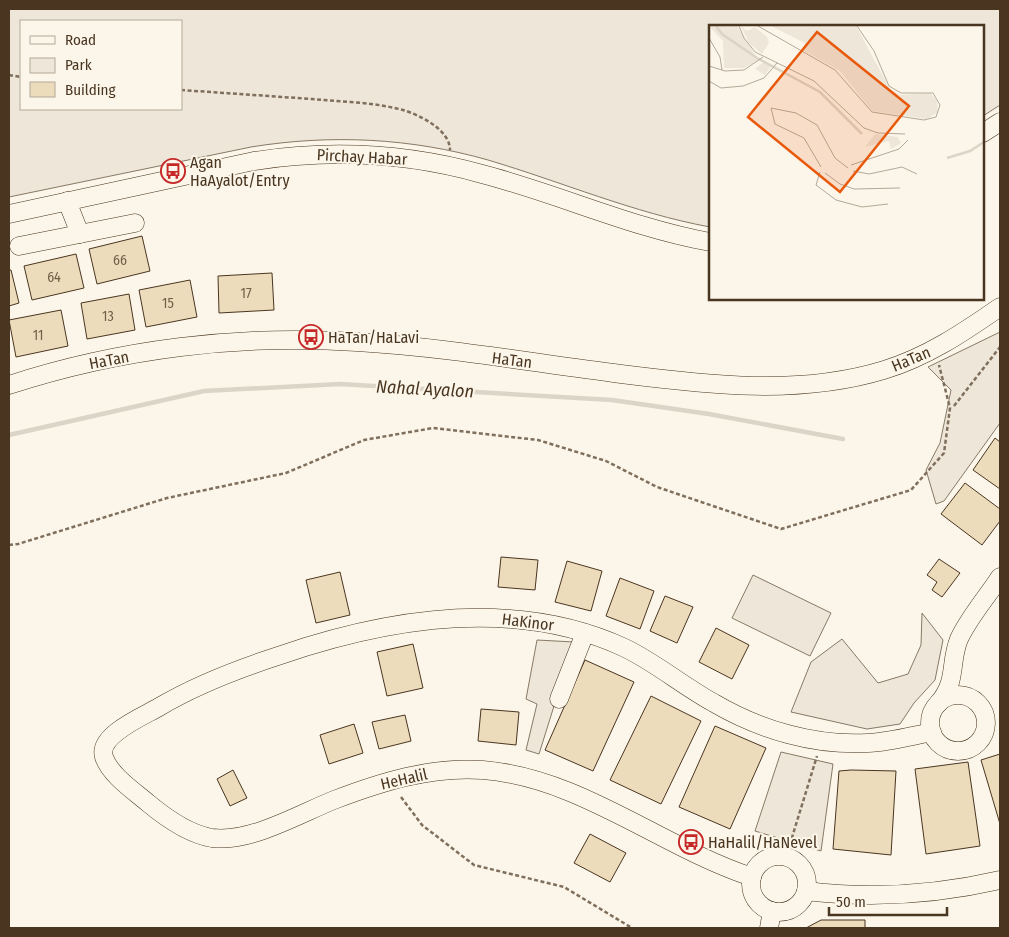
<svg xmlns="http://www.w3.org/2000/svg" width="1009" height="937" viewBox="0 0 1009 937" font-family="'Fira Sans Condensed',sans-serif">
	<rect width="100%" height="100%" fill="#fbf6e9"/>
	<g fill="#ede6d9" stroke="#887966" fill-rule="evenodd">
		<path d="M9 9H1000V105L983 116V26H710V227C634 213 562 182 488 160 411 138 331 134 251 147L9 197ZM181 21V109H21V21Z"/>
		<polygon points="1000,332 1000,423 944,501 936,504 926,470 940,443 951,390 928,367"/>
		<polygon points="753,575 831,613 810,656 732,618"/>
		<polygon points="922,613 943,640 935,680 914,703 900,724 867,729 791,712 811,662 842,639 878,683 908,674 921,645"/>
		<polygon points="537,640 574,642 539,754 526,750 537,704 526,699"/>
		<polygon points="781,752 833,764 821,851 755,831"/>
	</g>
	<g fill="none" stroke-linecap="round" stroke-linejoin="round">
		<polyline stroke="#dcd4c6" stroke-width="4.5" points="9,435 204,391 340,384 612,400 709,414 843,439"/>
	</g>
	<g fill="#ecdcbc" stroke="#4a3520">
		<polygon points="142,236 150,271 97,284 89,249"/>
		<polygon points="76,254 84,288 32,300 24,266"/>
		<polygon points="9,270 11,270 19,303 9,306"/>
		<polygon points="272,273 274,310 219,313 218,276"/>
		<polygon points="190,280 197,317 146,327 139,290"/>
		<polygon points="129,294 135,330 87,339 81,303"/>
		<polygon points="61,310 68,346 16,357 9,320"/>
		<polygon points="995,438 1000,442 1000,489 973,470"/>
		<polygon points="965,483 1000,509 1000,521 982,545 941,514"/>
		<polygon points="501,557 538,560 535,590 498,587"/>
		<polygon points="939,559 960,573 942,597 932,590 937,582 927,575"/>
		<polygon points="567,561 602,571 591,611 555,602"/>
		<polygon points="340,572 350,615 316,623 306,580"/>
		<polygon points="620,578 654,591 640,629 606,616"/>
		<polygon points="665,596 693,607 677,643 650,631"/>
		<polygon points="716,628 749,645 732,679 699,662"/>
		<polygon points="413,644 423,688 387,696 377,652"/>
		<polygon points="585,660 634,682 593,771 545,750"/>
		<polygon points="651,696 701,721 661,804 610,780"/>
		<polygon points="481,709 519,712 516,745 478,741"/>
		<polygon points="405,715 411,741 379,749 372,722"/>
		<polygon points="354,724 363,753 329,764 320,735"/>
		<polygon points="715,726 766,748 730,829 679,807"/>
		<polygon points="1000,754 1000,824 981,760"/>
		<polygon points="968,762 980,846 926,854 915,769"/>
		<polygon points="233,770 247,798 230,806 217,779"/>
		<polygon points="851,770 896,771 891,855 833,849 839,771"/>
		<polygon points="590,834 626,853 610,882 574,863"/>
		<polygon points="821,920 865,920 865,928 806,928"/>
	</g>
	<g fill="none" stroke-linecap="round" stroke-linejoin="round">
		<defs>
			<g id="minor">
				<polyline points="983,133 1000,122"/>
				<polyline points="67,201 80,234"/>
				<path d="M9 214 254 161C331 149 407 153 482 174 559 194 632 228 710 242"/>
				<polyline points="19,246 135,223"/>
				<path d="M9 385C119 349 241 334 357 342 445 347 533 363 621 374 708 385 799 396 884 370 927 357 964 332 1000 307"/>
				<circle cx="958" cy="723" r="28"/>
				<polyline points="559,699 585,633"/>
				<path d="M938 704C958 680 949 664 959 639 969 617 987 597 1000 577"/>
				<circle cx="779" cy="884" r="28"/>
				<path d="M752 877C661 847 581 778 483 770 432 766 381 782 334 800 299 814 250 843 212 838 188 834 166 818 148 803 134 791 110 775 104 757 97 735 144 716 159 707 196 685 238 669 278 656 388 618 515 597 625 648 656 663 683 686 714 703 760 730 815 746 868 743 890 742 911 736 932 732"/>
				<path d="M806 891C872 899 935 895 1000 880"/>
				<polyline points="769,928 772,911"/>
			</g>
		</defs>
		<use href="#minor" stroke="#4a3520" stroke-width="19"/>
		<g stroke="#7f6f5c" stroke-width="2.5" stroke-dasharray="4 2.5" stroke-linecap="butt">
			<polyline points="9,75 21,77"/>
			<path d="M181 90C225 93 268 96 312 99 342 102 374 102 403 110 420 115 450 130 450 150"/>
			<polyline points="954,406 1000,347"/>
			<polyline points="9,545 18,544 167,498 286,473 364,440 433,428 538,440 606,461 657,487 781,529 911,490 944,453 950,408 939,365"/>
			<polyline points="401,797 422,825 474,865 564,887 632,928"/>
			<polyline points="786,857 817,756"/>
		</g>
		<use href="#minor" stroke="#fbf6e9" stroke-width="18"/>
	</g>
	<defs>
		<symbol id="bus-ring" viewBox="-11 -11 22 22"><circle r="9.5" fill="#fbf6e9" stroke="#c62828" stroke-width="1.5"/><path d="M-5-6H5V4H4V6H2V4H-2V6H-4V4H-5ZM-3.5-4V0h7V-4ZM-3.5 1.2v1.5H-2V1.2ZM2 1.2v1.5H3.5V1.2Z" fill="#c62828"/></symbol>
	</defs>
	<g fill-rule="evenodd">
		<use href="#bus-ring" x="159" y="157" width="28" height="28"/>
		<use href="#bus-ring" x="297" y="323" width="28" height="28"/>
		<use href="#bus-ring" x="677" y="828" width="28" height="28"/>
	</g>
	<g text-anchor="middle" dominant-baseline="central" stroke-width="4" stroke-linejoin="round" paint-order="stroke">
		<g font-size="14" fill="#725f47">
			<text x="120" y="260">66</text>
			<text x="54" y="277">64</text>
			<text x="246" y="293">17</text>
			<text x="168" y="303">15</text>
			<text x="108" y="316">13</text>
			<text x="38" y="335">11</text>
		</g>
		<g font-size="16" fill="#4a3520" stroke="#fbf6e9">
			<text transform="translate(362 157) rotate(3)">Pirchay Habar</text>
			<text transform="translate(911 359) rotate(-23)">HaTan</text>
			<text transform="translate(109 360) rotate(-11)">HaTan</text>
			<text transform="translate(512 360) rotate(7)">HaTan</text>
			<text transform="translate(528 622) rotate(7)">HaKinor</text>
			<text transform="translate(404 779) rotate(-13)">HeHalil</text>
		</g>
		<g font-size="16" fill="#4a3520" stroke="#fbf6e9" text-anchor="start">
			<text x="190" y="162">Agan<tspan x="190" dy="18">HaAyalot/Entry</tspan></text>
			<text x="328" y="337">HaTan/HaLavi</text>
			<text x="708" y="842">HaHalil/HaNevel</text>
		</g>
		<g font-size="18" font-style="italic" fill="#4a3520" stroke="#fbf6e9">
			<text transform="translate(425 389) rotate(3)">Nahal Ayalon</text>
		</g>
	</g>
	<g transform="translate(709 25)">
		<rect width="275" height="275" fill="#fbf6e9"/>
		<path d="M0 1H28L49 35 35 43H15L14 16ZM32 1 38 6 46 2 58 12 60 18 53 29 40 18ZM62 1H147L181 64 191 70 221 68 228 76 229 87 218 94 163 86 131 46 94 25 96 18ZM56 36 63 40 56 50 46 44ZM166 109 189 112 192 118 182 124 180 116 156 122Z" fill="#ede6d9"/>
		<path fill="none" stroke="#dcd4c6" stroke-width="2.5" d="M7 1 13 9 48 33 111 67 153 109M238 133 261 126 275 117"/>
		<path fill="none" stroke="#b4a999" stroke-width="1" d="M30 1 35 13 46 27 105 56 155 103 169 108 196 109M49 1 126 45 163 87 215 95 227 92 231 80 224 68H192L180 61 165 26 148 1M0 13 11 32 13 45M0 41 16 46 35 45 54 32M0 56 12 63 34 61 55 53 68 38M142 140 190 124 199 115M112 142 95 113 66 99 62 83 87 88 108 100 126 133 139 143M144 146 160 149 193 142 208 149M111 147 107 160 127 175 153 182 179 179M116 148 131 159 145 164 191 163"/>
		<path fill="#e8590c" fill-opacity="0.15" stroke="#e8590c" stroke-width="2.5" d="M108 7 200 81 131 167 39 92Z"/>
		<rect width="275" height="275" fill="none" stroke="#4a3520" stroke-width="2.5"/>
	</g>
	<rect width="1009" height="937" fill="none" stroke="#4a3520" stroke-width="20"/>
	<rect x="20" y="20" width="162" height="90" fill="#fbf6e9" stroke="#b4a999"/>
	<rect x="30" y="36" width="25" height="8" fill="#fbf6e9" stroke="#b4a999"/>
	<text x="65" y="45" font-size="15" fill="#4a3520">Road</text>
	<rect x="30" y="58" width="25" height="15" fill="#ede6d9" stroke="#b4a999"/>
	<text x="65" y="70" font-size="15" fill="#4a3520">Park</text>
	<rect x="30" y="82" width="25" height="15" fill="#ecdcbc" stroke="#b4a999"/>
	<text x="65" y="95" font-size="15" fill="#4a3520">Building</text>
	<path d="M829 907v8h118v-8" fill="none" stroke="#4a3520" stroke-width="2.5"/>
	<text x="836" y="907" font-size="15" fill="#4a3520" stroke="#fbf6e9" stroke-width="4" paint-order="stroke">50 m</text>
</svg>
